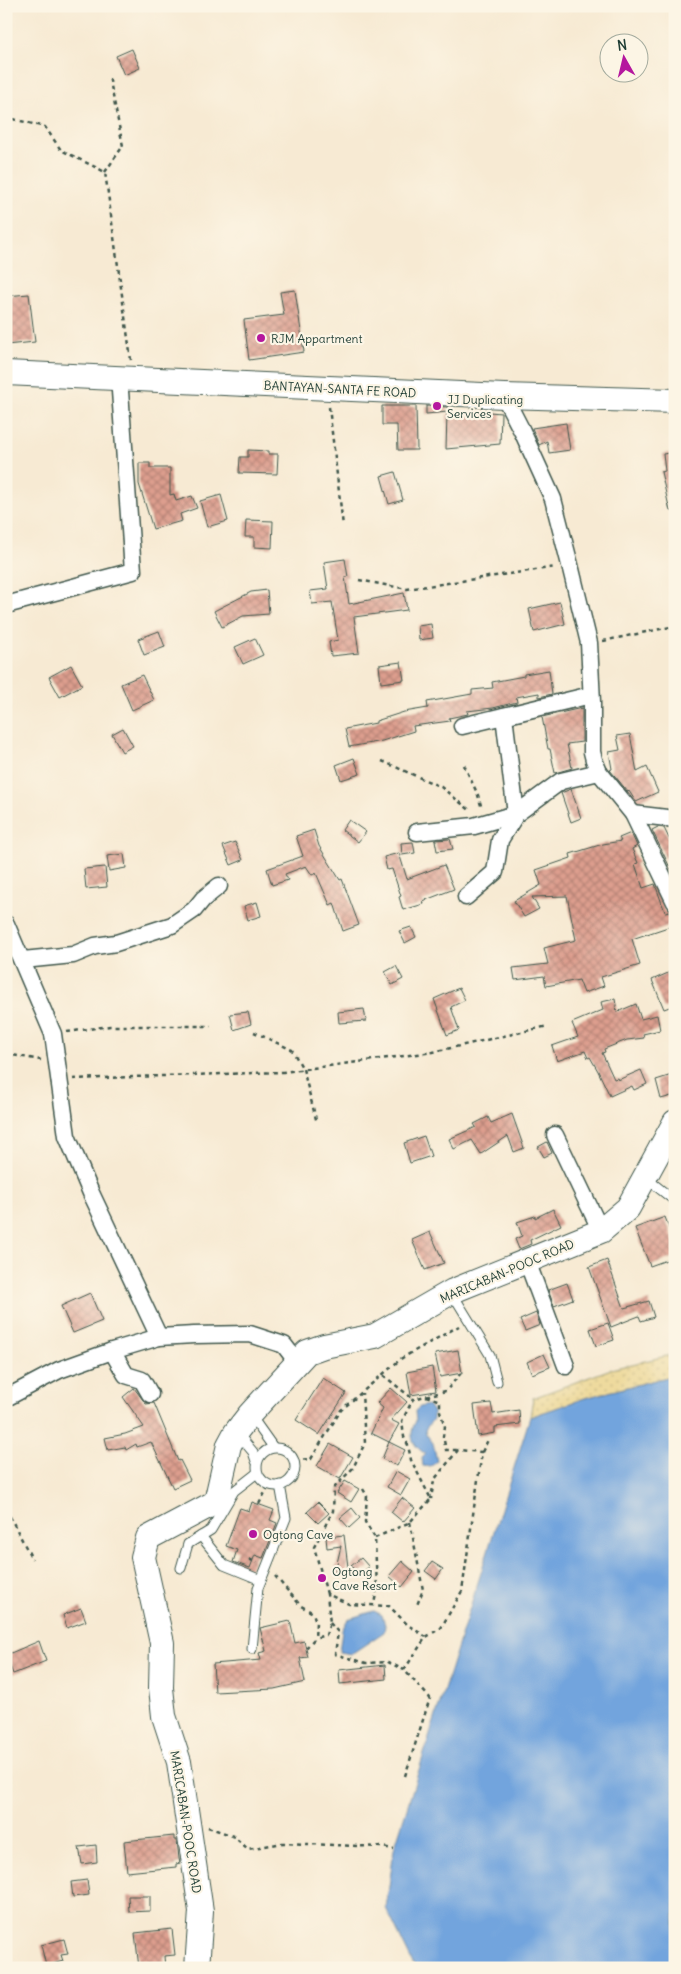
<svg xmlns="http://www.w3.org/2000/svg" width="681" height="1974" viewBox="0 0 681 1974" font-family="Delius,sans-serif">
	<defs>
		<pattern id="sand-dots" width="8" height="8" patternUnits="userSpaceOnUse" patternTransform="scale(1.25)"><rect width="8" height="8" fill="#eeda9e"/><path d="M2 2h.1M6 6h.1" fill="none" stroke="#ccbc89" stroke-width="1.8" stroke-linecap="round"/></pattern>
		<pattern id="building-cross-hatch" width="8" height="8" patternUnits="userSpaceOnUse" patternTransform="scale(1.25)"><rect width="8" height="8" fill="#dd9e8e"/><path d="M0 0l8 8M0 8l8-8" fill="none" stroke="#b38275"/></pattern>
	</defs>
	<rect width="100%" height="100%" fill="#fcf5e5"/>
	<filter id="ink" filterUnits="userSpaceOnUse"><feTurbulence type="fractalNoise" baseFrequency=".02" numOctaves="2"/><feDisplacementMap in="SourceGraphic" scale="10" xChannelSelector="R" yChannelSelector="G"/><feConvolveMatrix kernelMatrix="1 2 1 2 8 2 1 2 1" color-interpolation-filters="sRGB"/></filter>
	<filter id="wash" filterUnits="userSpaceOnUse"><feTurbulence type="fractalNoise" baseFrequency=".0096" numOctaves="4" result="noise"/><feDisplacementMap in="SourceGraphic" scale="20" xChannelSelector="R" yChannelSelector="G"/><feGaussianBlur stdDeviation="1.12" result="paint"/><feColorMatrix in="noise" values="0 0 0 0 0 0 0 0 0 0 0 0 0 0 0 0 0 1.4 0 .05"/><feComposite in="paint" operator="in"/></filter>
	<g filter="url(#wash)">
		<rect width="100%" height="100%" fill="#f7ead3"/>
		<polygon fill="url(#sand-dots)" stroke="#868c69" points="675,1354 675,1375 585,1398 530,1417 533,1398 611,1369"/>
		<g fill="#72a4dd" stroke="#487088">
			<polygon points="675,1375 675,1968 415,1968 386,1908 394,1849 530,1417 585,1398"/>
			<path d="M428 1405 433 1412V1419L425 1430 426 1434 433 1443 437 1461C433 1466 429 1467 423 1466L422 1458 426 1454C412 1446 408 1435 416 1421L415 1411 420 1407Z"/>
			<polygon points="374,1611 382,1615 385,1625 384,1632 351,1654 339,1652 342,1630 348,1619"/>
		</g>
		<g id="blocks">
			<g fill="url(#building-cross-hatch)">
				<polygon points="132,49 140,68 124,75 116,56"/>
				<polygon points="295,290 304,352 249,360 244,320 284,315 280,292"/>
				<polygon points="29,294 35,342 6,345 6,296"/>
				<polygon points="382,406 416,406 417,450 398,450 397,425 382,425"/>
				<polygon points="426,406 448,407 448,412 426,414"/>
				<polygon points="478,411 501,413 500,444 446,449 447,414 478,415"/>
				<polygon points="566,423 570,450 549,453 547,441 539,445 532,428"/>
				<polygon points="248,450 268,451 268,454 278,454 277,474 239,473 240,457 248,457"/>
				<polygon points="675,452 675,511 670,511 661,472 665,471 663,454"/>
				<polygon points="139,463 150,463 150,468 170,468 170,495 174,494 176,501 192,496 197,508 180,514 182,521 153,529 139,484"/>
				<polygon points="395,472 403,500 389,504 381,476"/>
				<polygon points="221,495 228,521 207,527 200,501"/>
				<polygon points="246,520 273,521 272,548 254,547 254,537 245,537"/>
				<polygon points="345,559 348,577 345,577 349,604 404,593 407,610 354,617 359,653 331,656 329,642 338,640 332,602 312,604 310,591 328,589 324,562"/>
				<polygon points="267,590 269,614 243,616 222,627 214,611 251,592"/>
				<polygon points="560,602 565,624 534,632 529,609"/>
				<polygon points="431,624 433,638 419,640 418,626"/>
				<polygon points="159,631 165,647 144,655 138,639"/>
				<polygon points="255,638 263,655 243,664 235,647"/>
				<polygon points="401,662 404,680 381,683 379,665"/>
				<polygon points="71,665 82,685 60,697 49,677"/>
				<polygon points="549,670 552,694 539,697 539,693 516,697 517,702 493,708 467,711 468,714 449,718 450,721 413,726 414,731 382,741 349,747 345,729 376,723 376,721 404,712 428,708 427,702 472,694 472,690 493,688 492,682 524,676 524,674"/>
				<polygon points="142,675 154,700 132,710 121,684"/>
				<polygon points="582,708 582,742 567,744 572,768 555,773 550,749 548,749 542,717"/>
				<polygon points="123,728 133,746 122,752 112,734"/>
				<polygon points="630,734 637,772 647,767 658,792 636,802 629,791 628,792 610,770 612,769 609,752 620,750 617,736"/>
				<polygon points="354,758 360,774 341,780 336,765"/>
				<polygon points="571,789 581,818 571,822 561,793"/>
				<polygon points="349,820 366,832 358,842 342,830"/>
				<polygon points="658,827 664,828 675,851 675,878 652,830"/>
				<polygon points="314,830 319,846 340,880 342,879 359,925 343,931 334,903 330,905 316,873 312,875 306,866 285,874 288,880 272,885 267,869 303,856 296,836"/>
				<polygon points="631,833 637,846 632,849 638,863 635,864 643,888 655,884 665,912 670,911 674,925 632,939 640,965 601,977 604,986 584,993 579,980 546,986 544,976 515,980 513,968 548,964 544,948 576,940 567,896 532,897 539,909 524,917 514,901 541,885 536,870 571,858 570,854 603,844 621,841 619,838"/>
				<polygon points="450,839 453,849 437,851 435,840"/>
				<polygon points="235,842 243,860 231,865 223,846"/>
				<polygon points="413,842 415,853 402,855 401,843"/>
				<polygon points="399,853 407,879 444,865 454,889 423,901 424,904 403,910 399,897 401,896 392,869 387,870 384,857"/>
				<polygon points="124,854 126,868 109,871 107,856"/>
				<polygon points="105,867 107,887 86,889 84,869"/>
				<polygon points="257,902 261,916 248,920 244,906"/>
				<polygon points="411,927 416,937 405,943 399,931"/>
				<polygon points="396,966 403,979 392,985 385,972"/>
				<polygon points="675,970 675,1005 664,1009 652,980"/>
				<polygon points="459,988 465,1000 451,1007 459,1030 447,1035 434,999"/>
				<polygon points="615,999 617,1012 636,1004 641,1019 657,1015 660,1030 643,1034 644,1038 627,1040 604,1049 605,1052 602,1053 614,1079 617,1078 618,1080 641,1070 647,1084 634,1090 632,1086 610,1096 598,1071 590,1057 588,1058 585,1051 557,1061 552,1046 578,1037 572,1023 603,1010 601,1002"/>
				<polygon points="364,1009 366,1021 339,1023 338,1012"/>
				<polygon points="248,1012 251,1024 234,1030 230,1014"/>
				<polygon points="675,1074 675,1095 661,1099 656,1080"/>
				<polygon points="512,1114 524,1148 514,1152 508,1136 481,1154 472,1140 454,1149 449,1139 476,1127 474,1124 488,1117 491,1123"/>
				<polygon points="424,1136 431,1156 410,1163 404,1143"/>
				<polygon points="547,1142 552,1153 544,1157 538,1147"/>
				<polygon points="553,1209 561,1225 530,1240 531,1244 519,1249 515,1239 522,1236 517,1222 535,1216 535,1218"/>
				<polygon points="665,1217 675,1244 675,1257 650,1266 635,1228"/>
				<polygon points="430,1232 444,1263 425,1270 412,1240"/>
				<polygon points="607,1260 624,1308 649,1301 654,1317 641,1321 639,1316 611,1327 589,1267"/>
				<polygon points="567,1283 573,1299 554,1306 548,1290"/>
				<polygon points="90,1293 102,1321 73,1333 61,1306"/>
				<polygon points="536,1313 540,1325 525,1331 520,1320"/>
				<polygon points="608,1323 614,1340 596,1346 590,1329"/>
				<polygon points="458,1350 462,1373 440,1377 435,1354"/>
				<polygon points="544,1354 550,1367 532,1374 527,1362"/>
				<polygon points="432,1367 436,1391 411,1395 407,1372"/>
				<polygon points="323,1378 346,1393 319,1435 296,1420"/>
				<polygon points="134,1388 146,1404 154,1403 178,1461 180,1460 190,1480 173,1488 151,1442 137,1447 136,1444 126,1450 125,1447 108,1450 105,1438 125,1434 144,1427 123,1397"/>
				<polygon points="391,1388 407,1402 391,1420 399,1424 389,1442 371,1433 383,1408 377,1403"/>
				<polygon points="491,1403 493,1414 519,1410 520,1424 495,1427 495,1433 478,1436 474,1405"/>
				<polygon points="389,1442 405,1450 397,1466 382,1459"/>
				<polygon points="330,1444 353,1457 340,1479 317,1466"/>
				<polygon points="396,1471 410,1479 401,1495 387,1487"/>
				<polygon points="345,1481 359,1489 351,1502 337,1493"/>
				<polygon points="402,1498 415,1508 403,1522 391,1512"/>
				<polygon points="252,1502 274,1510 270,1520 277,1523 263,1558 255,1555 250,1568 233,1562 237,1550 226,1546 240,1508 249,1511"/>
				<polygon points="318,1502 329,1513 318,1523 307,1512"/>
				<polygon points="352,1508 360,1518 349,1528 340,1518"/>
				<polygon points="344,1535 348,1567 346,1575 335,1572 341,1546 327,1548 326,1537"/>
				<polygon points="361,1558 369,1567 359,1575 351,1566"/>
				<polygon points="402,1561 414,1572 402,1587 389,1576"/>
				<polygon points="432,1562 443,1569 436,1579 425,1571"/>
				<polygon points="81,1608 86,1621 67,1628 63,1615"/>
				<polygon points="290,1621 295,1643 304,1641 308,1657 300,1658 305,1682 274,1689 215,1692 213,1664 261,1660 259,1653 266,1651 260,1628"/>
				<polygon points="39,1641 46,1661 13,1674 6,1655"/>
				<polygon points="385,1665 386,1679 340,1684 339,1670"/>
				<polygon points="174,1836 174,1840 177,1840 179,1859 180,1863 176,1864 176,1867 127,1872 124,1841"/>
				<polygon points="96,1845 97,1862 82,1864 79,1847"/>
				<polygon points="87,1880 89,1895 73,1897 71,1882"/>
				<polygon points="128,1896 150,1896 150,1911 129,1912"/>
				<polygon points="172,1929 175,1955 164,1956 165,1968 139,1968 135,1933"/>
				<polygon points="64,1939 68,1954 61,1955 63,1961 46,1966 41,1945"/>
			</g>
		</g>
	</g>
	<g filter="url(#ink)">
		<use href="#blocks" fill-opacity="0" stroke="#3f574c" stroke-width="1"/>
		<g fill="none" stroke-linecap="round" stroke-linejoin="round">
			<defs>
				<g id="lane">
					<polyline points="646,1178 675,1201"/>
					<polyline points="454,1293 457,1301 490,1355 497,1382"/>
					<polyline points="251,1416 273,1447"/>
					<polyline points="238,1434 253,1452 256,1461"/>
					<circle cx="276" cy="1467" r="19"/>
					<polyline points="201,1536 224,1565 261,1580"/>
					<polyline points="181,1568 188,1544 211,1530 234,1491 257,1473"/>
					<polyline points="252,1649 258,1588 286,1518 280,1485"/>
				</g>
				<g id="street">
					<polyline points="504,396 522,431 553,499 570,565 589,643 592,702 592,752 594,760 599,772 633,814 675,902"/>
					<polyline points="6,605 133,571 119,377"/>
					<polyline points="462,726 591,695"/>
					<polyline points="633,814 675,819"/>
					<polyline points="417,832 474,826 516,814 504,716"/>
					<polyline points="466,897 495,872 500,840 516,814 561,781 599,772"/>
					<polyline points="6,924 53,1034 67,1136 91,1193 159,1337"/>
					<polyline points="23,960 73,955 95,946 116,943 172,925 194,910 203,899 219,886"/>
					<polyline points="555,1135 601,1231"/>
					<polyline points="527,1261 566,1366"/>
					<polyline points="112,1351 126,1375 142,1380 150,1394"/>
					<polyline points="6,1398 59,1370 112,1351 159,1337 194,1335 250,1334 284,1345 297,1362"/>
				</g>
				<g id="secondary">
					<polyline points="6,373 504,396 675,401"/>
					<polyline points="197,1968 201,1911 179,1762 164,1716 161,1688 162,1643 143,1557 148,1538 216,1502 229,1445 236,1432 250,1414 307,1352 324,1346 375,1336 453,1291 601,1231 628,1208 675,1122"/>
				</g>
			</defs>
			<use href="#lane" stroke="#3f574c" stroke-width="11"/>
			<use href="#street" stroke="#3f574c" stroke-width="19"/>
			<use href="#secondary" stroke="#3f574c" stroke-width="26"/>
			<g stroke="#3f574c" stroke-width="2.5" stroke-dasharray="4 4" stroke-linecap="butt">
				<polyline points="13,119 45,127 61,150 105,172 131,360"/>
				<polyline points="105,172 123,146 109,76"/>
				<polyline points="329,407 343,526"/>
				<polyline points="359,580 407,589 556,567"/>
				<polyline points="603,641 675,626"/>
				<polyline points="382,761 441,787 471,811"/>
				<polyline points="464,765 478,795 482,809"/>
				<polyline points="67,1032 110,1026 211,1026"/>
				<polyline points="254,1032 292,1050 303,1069 317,1123"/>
				<polyline points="6,1054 41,1060"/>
				<polyline points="73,1079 283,1072 433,1052 548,1026"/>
				<polyline points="383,1375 413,1399"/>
				<polyline points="426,1396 440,1401 440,1411 445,1427 443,1436 446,1450 458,1450"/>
				<polyline points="482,1452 489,1438"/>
				<polyline points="295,1460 311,1459 341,1410 402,1358 459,1326"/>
				<polyline points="363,1489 367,1496 365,1522 375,1538 377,1589 374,1604"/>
				<polyline points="259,1504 269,1485"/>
				<polyline points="6,1509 32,1559"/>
				<polyline points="410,1522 423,1590 417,1605"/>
				<polyline points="375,1538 410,1522 431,1499 411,1460 408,1445 404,1437 402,1421 413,1399 446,1391 461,1373"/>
				<polyline points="249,1559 257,1563"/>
				<polyline points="275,1576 301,1606 313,1613 316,1622 315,1638"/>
				<polyline points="327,1594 314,1547 333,1511 334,1488 353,1468 365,1443 362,1393"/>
				<polyline points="330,1623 338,1632 335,1654 366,1663 388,1662 404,1670"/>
				<polyline points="306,1648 315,1638 326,1635 330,1623 327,1594 349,1604 389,1606 408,1625 426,1637"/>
				<polyline points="405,1776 430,1698 404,1670 426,1637 441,1628 462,1591 482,1452 458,1450 434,1480 431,1499"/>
				<polyline points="208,1827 233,1836 248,1849 283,1843 382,1847 394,1849"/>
			</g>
			<use href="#lane" stroke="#fff" stroke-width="9"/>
			<use href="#street" stroke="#fff" stroke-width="16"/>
			<use href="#secondary" stroke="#fff" stroke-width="24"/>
		</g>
	</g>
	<g fill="#b5179e" stroke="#fcf5e5" stroke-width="2">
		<circle cx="261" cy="338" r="5"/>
		<circle cx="437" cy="406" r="5"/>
		<circle cx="253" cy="1534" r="5"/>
		<circle cx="322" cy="1578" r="5"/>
	</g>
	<g text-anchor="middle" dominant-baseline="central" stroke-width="4.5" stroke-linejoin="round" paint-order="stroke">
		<g font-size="12" fill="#1f3d34" stroke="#fcf5e5" text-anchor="start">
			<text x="271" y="338">RJM Appartment</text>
			<text x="447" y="399">JJ Duplicating<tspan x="447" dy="14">Services</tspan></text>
			<text x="263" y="1534">Ogtong Cave</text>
			<text x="332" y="1571">Ogtong<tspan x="332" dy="14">Cave Resort</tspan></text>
		</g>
		<g font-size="12" fill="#1f3d34" stroke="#fcf5e5">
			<text transform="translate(340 389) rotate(3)">BANTAYAN-SANTA FE ROAD</text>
			<text transform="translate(507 1271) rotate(-23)">MARICABAN-POOC ROAD</text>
			<text transform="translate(186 1822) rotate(81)">MARICABAN-POOC ROAD</text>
		</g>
	</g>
	<rect width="681" height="1974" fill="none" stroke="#fcf5e5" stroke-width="25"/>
	<g transform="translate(624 58) rotate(352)"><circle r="24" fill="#fcf5e5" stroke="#a4ab9e"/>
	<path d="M0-4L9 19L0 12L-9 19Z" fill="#b5179e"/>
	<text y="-8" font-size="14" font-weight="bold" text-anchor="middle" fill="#1f3d34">N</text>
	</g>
</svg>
